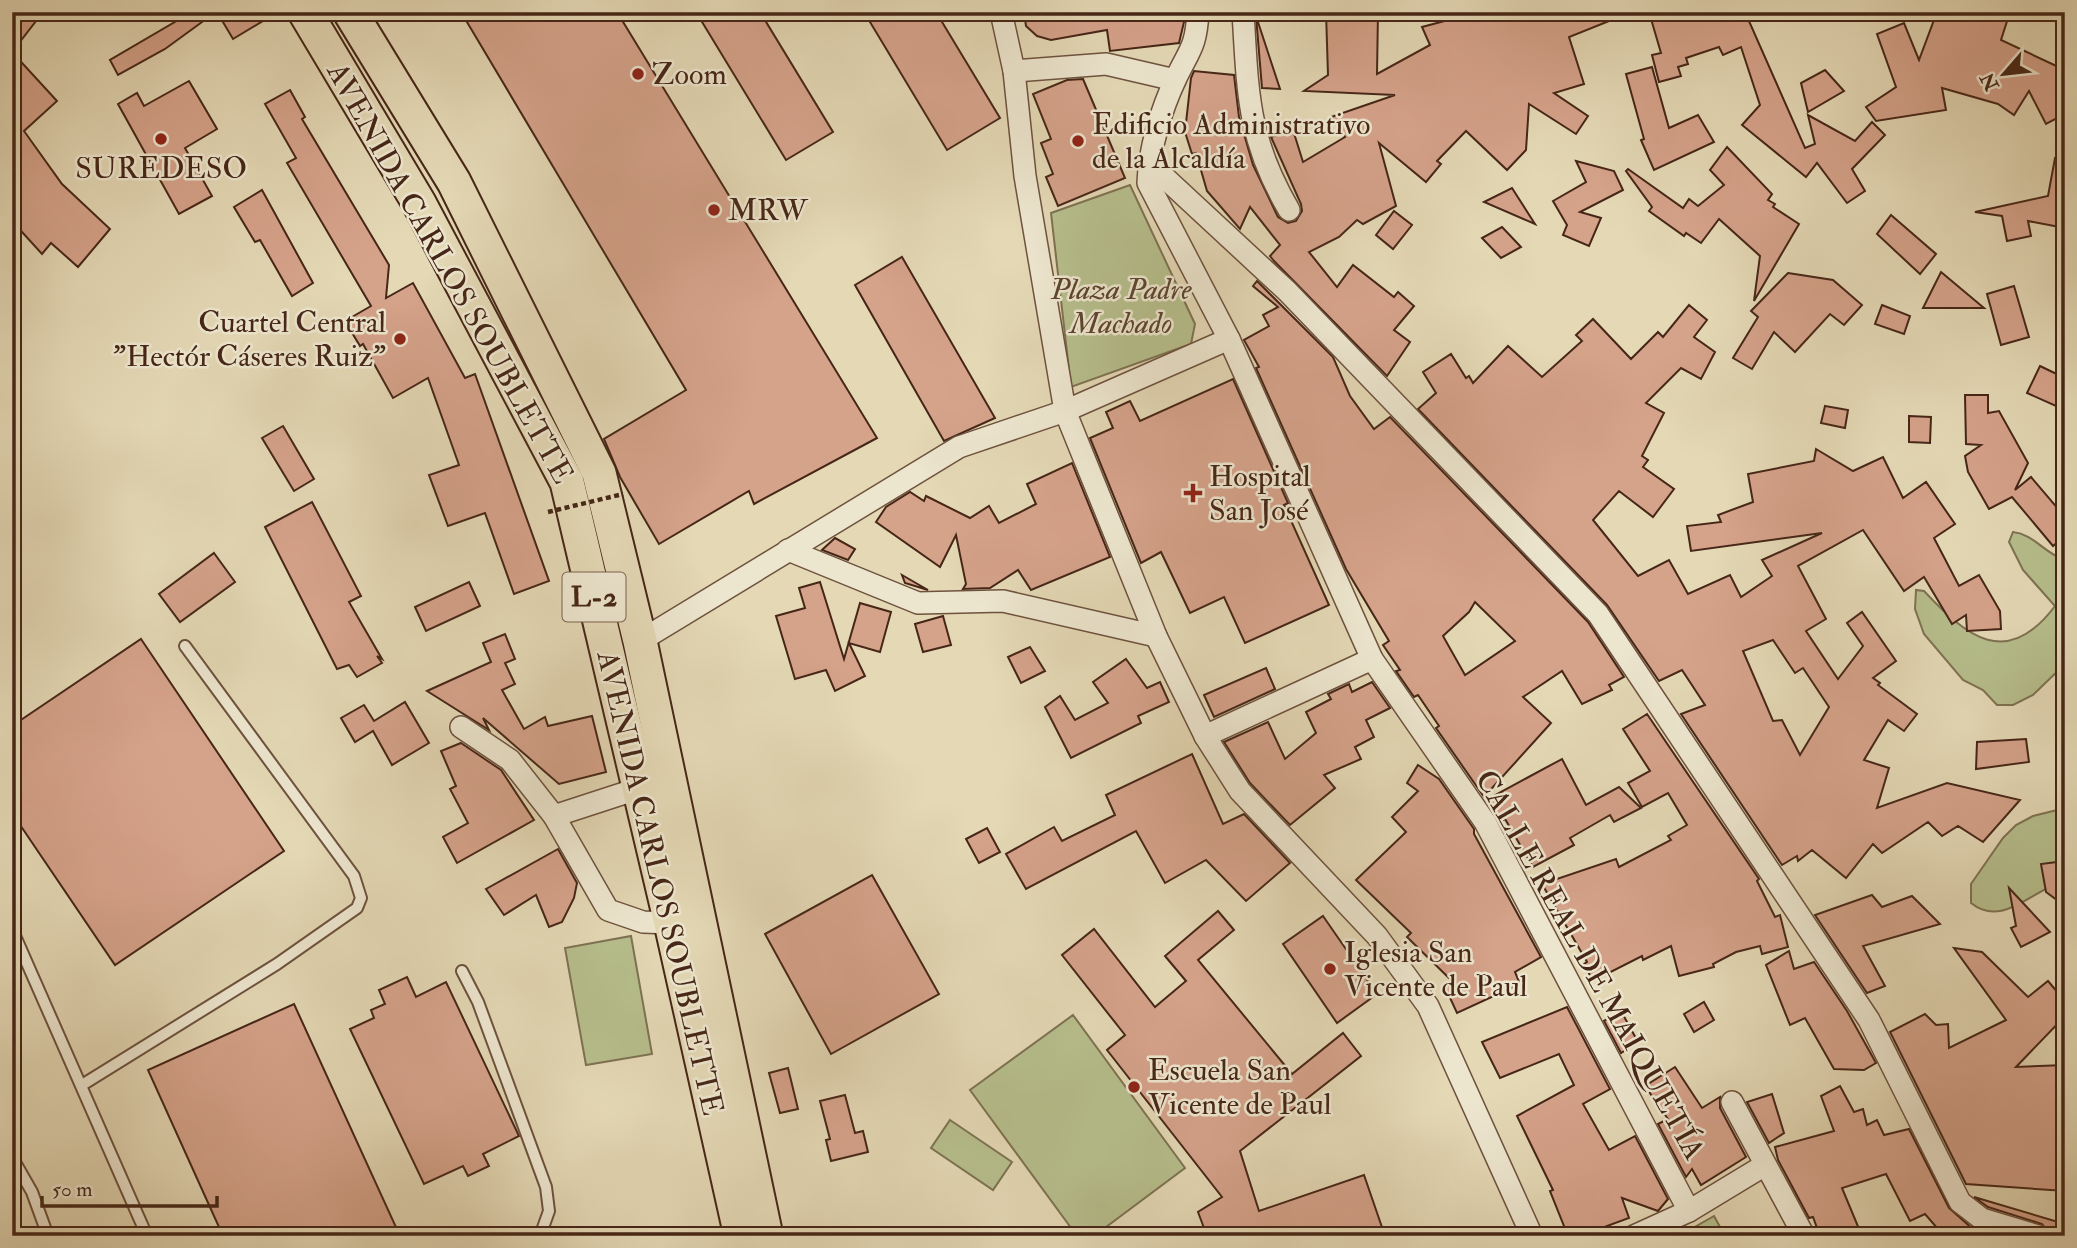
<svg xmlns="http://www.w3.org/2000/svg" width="2077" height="1248" viewBox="0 0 2077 1248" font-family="'IM FELL Double Pica',serif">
	<rect width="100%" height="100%" fill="#e4d8b5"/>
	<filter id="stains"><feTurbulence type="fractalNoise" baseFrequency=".00286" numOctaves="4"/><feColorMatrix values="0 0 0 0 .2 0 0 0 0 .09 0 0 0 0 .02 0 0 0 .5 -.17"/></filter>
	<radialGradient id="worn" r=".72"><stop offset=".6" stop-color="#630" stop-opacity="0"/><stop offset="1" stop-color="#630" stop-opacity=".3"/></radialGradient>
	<g fill="#b6be8c" stroke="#7e7252" stroke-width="2">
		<polygon points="1130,185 1195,324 1191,344 1071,387 1051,213"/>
		<path d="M2013 532C2034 534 2045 554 2065 560V664L2033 695 2013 705H1997L1983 690 1963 680 1924 634 1915 609 1916 590 1924 591C1967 637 2007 670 2055 606L2023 570 2009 542Z"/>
		<path d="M2065 808V881C2034 888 2003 929 1971 903V884L2003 838 2016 825 2033 816Z"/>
		<polygon points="631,936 652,1054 586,1065 565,948"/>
		<polygon points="1073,1015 1185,1168 1094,1236 1077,1236 970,1090"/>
		<polygon points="950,1120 1012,1162 993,1190 931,1148"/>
		<polygon points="1714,1216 1725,1236 1679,1236"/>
	</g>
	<g fill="#d5a28a" stroke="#462617" stroke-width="2" fill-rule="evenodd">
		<polygon points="12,12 43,12 12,52"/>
		<polygon points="192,12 196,12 202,22 165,49 118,75 110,60"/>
		<polygon points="217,12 278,12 233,39"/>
		<polygon points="461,12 617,12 877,438 754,504 749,491 659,544 620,477 604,439 686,390"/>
		<polygon points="696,12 760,12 833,132 786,160"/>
		<polygon points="864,12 936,12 1000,118 947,150"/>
		<polygon points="1024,12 1150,12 1151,17 1184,15 1184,22 1179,43 1110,51 1107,30 1051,40 1037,36 1026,26"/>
		<polygon points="1326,12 1378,12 1377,74 1430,45 1422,27 1452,19 1449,12 1629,13 1569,37 1584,84 1554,93 1588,116 1576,134 1529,104 1526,150 1507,170 1466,131 1437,161 1441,164 1426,182 1379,143 1396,206 1363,224 1357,220 1339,237 1309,252 1337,287 1353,265 1394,297 1398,292 1414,306 1394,330 1410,342 1387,376 1274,261 1270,256 1280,245 1250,207 1240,229 1207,191 1196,153 1192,154 1185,132 1191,78 1194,71 1234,75 1239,117 1253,165 1278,217 1288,223 1296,221 1302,211 1301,204 1271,137 1293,130 1303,162 1345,137 1331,117 1395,95 1304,91 1328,75"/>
		<polygon points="1649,12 1730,12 1733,21 1730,12 1745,12 1805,148 1815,144 1808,115 1855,141 1872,122 1885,135 1852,169 1865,191 1847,203 1817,163 1806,177 1742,125 1760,105 1741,47 1723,55 1719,47 1686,58 1688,64 1678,67 1681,76 1659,82 1652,55 1661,53"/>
		<polygon points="1937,12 2010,12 2001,40 2065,70 2065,114 2046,124 2029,91 2014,115 1998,104 1942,88 1946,110 1876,121 1866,107 1896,87 1877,34 1904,23 1919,60"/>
		<polygon points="1256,16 1280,89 1262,88"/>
		<polygon points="12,52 57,101 24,131 62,184 110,229 78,267 51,243 42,254 12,221"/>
		<polygon points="1652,67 1669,128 1698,115 1714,142 1654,170 1641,140 1644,139 1626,74"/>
		<polygon points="1825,70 1844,91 1808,112 1801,83"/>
		<polygon points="1083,79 1125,178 1058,206 1046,177 1053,174 1041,143 1051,139 1033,94 1067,80"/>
		<polygon points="189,81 217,129 185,148 212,196 179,214 118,104 137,93 144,106"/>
		<polygon points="290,90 305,117 302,119 389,265 386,298 413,283 465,378 475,374 549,581 514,594 485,513 448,526 429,475 459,465 428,378 393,398 363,344 360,346 345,321 371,306 287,163 296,158 265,104"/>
		<polygon points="1727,147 1772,194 1768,200 1775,204 1773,207 1799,224 1754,301 1760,256 1719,219 1701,243 1686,233 1684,236 1649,211 1652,207 1626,171 1628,169 1683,208 1689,199 1698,206 1724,185 1710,170"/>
		<polygon points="2055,158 2065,159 2065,228 2028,221 2031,236 2007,241 2002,216 1975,212 2048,196"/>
		<polygon points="1576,161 1614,171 1623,190 1580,212 1601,218 1589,246 1563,235 1567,225 1553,201 1586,182"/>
		<polygon points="1512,188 1535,224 1484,202"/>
		<polygon points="262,190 313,283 292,296 260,240 255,242 234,207"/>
		<polygon points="1394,211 1412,225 1393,249 1376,235"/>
		<polygon points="1891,215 1936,254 1920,274 1877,234"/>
		<polygon points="1502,227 1521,247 1501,258 1482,238"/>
		<polygon points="902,257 995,418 944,441 855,285"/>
		<polygon points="1941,272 1984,308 1923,308"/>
		<polygon points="1788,273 1833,280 1862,305 1844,325 1830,314 1795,352 1774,332 1752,369 1733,358 1758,317 1751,311"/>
		<path d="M1257 281 1333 357 1350 396 1374 429 1390 417 1588 622 1624 677 1609 685 1612 690 1582 704 1562 671 1523 697 1551 723 1484 797 1436 728 1439 726 1418 695 1414 697 1396 671 1400 670 1383 645 1389 641 1346 569 1256 368 1259 367 1244 340 1269 326 1263 315 1278 307 1253 286ZM1475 602 1515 641 1465 675 1443 636 1469 612Z"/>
		<polygon points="2014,286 2029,337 2001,345 1987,294"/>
		<path d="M1689 305 1707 320 1694 337 1715 352 1701 379 1681 368 1646 403 1664 413 1642 456 1648 460 1643 467 1674 489 1653 517 1619 491 1593 520 1638 576 1669 560 1688 594 1730 575 1741 597 1772 576 1762 560 1822 533 1691 551 1687 526 1721 522 1718 515 1753 502 1748 474 1814 461 1816 449 1853 471 1883 457 1903 498 1926 482 1955 524 1934 538 1959 586 1979 575 2000 611 2001 629 1967 631 1966 615 1952 624 1924 577 1904 591 1863 530 1798 566 1826 619 1806 631 1838 679 1863 646 1847 623 1862 612 1896 661 1873 678 1880 683 1878 685 1917 714 1904 731 1888 720 1864 760 1889 768 1877 808 1947 783 2020 800 1983 842 1958 826 1942 836 1928 822 1882 853 1873 844 1846 878 1812 850 1798 861 1797 856 1782 865 1681 714 1705 705 1682 670 1659 681 1607 605 1418 409 1436 393 1423 372 1451 354 1466 378 1469 376 1473 383 1508 346 1542 377 1582 341 1576 335 1593 319 1631 359 1658 332 1663 337ZM1773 640 1795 673 1803 668 1829 707 1800 755 1782 720 1773 721 1743 651Z"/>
		<polygon points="1882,305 1910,316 1904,334 1875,324"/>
		<polygon points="2040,366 2065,378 2065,388 2056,406 2027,393"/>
		<polygon points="1233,379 1288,503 1284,505 1329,605 1245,643 1224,597 1190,613 1161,552 1141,563 1090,438 1113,428 1106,412 1130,401 1140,421"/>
		<polygon points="1965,395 1988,395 1988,413 1999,411 2028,463 2015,490 2031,477 2065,517 2065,536 2053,546 2012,497 1989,509 1968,472 1965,456 1981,445 1966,444"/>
		<polygon points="1825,406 1848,410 1845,428 1821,423"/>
		<polygon points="1909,416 1931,417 1930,443 1909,442"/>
		<polygon points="283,426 314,479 294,491 262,438"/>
		<polygon points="1072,463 1110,557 1031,590 1018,570 990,588 963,589 966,584 956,535 940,567 876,522 886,507 910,492 924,501 926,496 970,518 989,506 999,523 1036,504 1027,484"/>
		<polygon points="312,502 361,596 349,602 382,659 377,656 382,663 357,677 349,665 337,669 265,527"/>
		<polygon points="835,538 855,549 848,560 822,550"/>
		<polygon points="214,553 235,582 180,622 159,594"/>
		<polygon points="902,575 928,590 905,583"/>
		<polygon points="469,582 480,606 426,631 415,607"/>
		<polygon points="820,582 844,659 860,603 891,612 880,652 849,643 865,676 835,691 826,670 795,679 776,616 805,608 799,588"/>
		<polygon points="943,616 951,645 923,652 915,624"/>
		<polygon points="505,634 515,659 505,663 515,684 502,690 524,729 545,717 548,726 592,716 606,772 559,784 483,718 489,730 427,691 491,662 483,643"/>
		<polygon points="141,639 284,851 115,965 12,813 12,726"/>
		<polygon points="1030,647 1045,671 1021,683 1008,657"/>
		<polygon points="1126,659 1147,688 1160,682 1169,702 1138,716 1141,723 1071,758 1045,707 1060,696 1075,720 1108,703 1093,682"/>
		<polygon points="1266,668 1275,689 1214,717 1204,695"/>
		<polygon points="1372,682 1390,708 1366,720 1374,737 1355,747 1361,759 1324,775 1335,788 1290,825 1250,783 1224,742 1268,722 1285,759 1316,733 1306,712 1331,699 1328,694 1349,684 1352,692"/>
		<polygon points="405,702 429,743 392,765 373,731 355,742 341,718 364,705 374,721"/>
		<polygon points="1647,714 1759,879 1757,881 1775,917 1780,915 1788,947 1762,954 1760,946 1736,952 1713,964 1714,967 1679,976 1671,946 1643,960 1642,956 1593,981 1584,964 1587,962 1542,884 1616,859 1619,867 1671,840 1668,836 1687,825 1668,793 1642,807 1628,783 1650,771 1623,729"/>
		<polygon points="2026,739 2029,762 1976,769 1977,742"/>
		<polygon points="461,743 501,770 534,820 457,863 443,837 468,823 450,789 456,786 441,751"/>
		<polygon points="1192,754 1223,824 1244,814 1290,863 1246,901 1206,860 1165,883 1136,831 1026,889 1006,854 1054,827 1062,841 1115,815 1106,795"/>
		<polygon points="1562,759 1586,805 1619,787 1641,808 1614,822 1610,815 1570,838 1574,845 1533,867 1505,819 1500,822 1486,800"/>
		<polygon points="1418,765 1439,779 1474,829 1474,834 1541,957 1515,972 1520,984 1457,1013 1445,987 1454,983 1407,937 1411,933 1356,880 1406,832 1392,817 1418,791 1407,783"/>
		<polygon points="987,828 1000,852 979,863 966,839"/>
		<polygon points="558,849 577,883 574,898 562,922 549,927 536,895 504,915 486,889"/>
		<polygon points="2065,861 2065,906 2046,892 2041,864"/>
		<polygon points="872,875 939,994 831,1054 765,934"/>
		<polygon points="2009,888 2050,932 2021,947 2011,928 2016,926"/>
		<polygon points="1872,895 1882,907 1912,896 1940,924 1863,946 1885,986 1867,993 1815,915"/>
		<polygon points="1218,911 1234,930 1198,960 1292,1074 1343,1033 1361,1056 1240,1151 1259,1211 1364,1175 1385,1236 1207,1236 1198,1212 1222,1197 1107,1050 1125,1035 1062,955 1094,929 1155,1007 1186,981 1165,956"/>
		<polygon points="1323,916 1377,994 1337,1023 1283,944"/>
		<polygon points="1954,948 1982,952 2028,997 2048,981 2065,1001 2065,1016 2016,1067 2065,1065 2065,1191 1966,1184 1890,1032 1925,1014 1936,1025 1948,1024 1949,1048 2006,1020"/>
		<polygon points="1789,951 1794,969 1814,962 1847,1011 1876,1063 1864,1070 1834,1069 1805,1018 1790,1025 1766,965"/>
		<polygon points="407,977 416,997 446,982 519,1136 483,1154 489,1166 468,1176 463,1166 424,1184 350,1029 374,1018 371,1010 385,1004 379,990"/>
		<polygon points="1704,1002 1714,1020 1694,1032 1684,1014"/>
		<polygon points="294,1004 400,1236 223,1236 148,1070"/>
		<polygon points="1567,1007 1610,1089 1583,1104 1609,1150 1635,1136 1668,1199 1658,1211 1622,1198 1629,1218 1580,1236 1568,1236 1550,1191 1553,1190 1517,1116 1574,1085 1559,1054 1500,1078 1482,1042"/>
		<polygon points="1621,1011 1638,1042 1621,1053 1604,1021"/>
		<polygon points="1675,1067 1702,1108 1720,1097 1720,1108 1746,1157 1701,1185 1692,1169 1686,1177 1658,1124 1668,1119 1645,1086"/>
		<polygon points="788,1068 798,1109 780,1113 769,1073"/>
		<polygon points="1840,1086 1854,1112 1863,1109 1867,1125 1877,1120 1884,1135 1909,1129 1949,1208 1974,1230 1992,1236 1944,1236 1925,1214 1910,1221 1886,1174 1842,1188 1862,1236 1820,1236 1813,1217 1809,1218 1778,1160 1775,1147 1834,1131 1821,1096"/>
		<polygon points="1772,1094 1784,1133 1769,1143 1747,1102"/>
		<polygon points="845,1095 855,1133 863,1131 868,1152 831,1161 826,1140 830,1139 820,1101"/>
		<polygon points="1974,1197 2065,1224 2065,1236 2051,1236 2042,1224 1988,1207"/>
	</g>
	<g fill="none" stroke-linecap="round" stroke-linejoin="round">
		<defs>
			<g id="service">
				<polyline points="12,929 147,1236"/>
				<polyline points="462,971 478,1002 546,1187 549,1211 540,1236"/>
				<polyline points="82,1085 277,964 357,908 361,898 354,876 185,646"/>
				<polyline points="12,1157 32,1192 48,1236"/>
			</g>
			<g id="minor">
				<polyline points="1001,12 1014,71 1025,176 1065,411 1156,636 1205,736 1240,791 1377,936 1428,1006 1532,1236"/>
				<path d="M1198 12C1196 47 1190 49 1176 78 1161 110 1149 149 1148 183L1229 339 1372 659 1485 822 1689 1211 1634 1236"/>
				<path d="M1243 12C1248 93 1247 138 1289 210"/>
				<polyline points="1014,71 1106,64 1175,80"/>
				<polyline points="1149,163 1287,291 1598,614 1869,1020 1960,1202 1982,1219 2038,1236"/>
				<polyline points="788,550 918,603 1003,601 1156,636"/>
				<polyline points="640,641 959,447 1065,411 1229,339"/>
				<polyline points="461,727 510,760 554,816 608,910 643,922 671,923"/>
				<polyline points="1205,736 1372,659"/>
				<polyline points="554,816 640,788"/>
				<polyline points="1732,1102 1804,1236"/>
				<polyline points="1689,1211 1765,1165"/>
			</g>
			<g id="primary">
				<polyline points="305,12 419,203 567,482 671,923 741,1236"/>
				<polyline points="350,12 454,182 599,473 640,641 766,1236"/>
			</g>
		</defs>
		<use href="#service" stroke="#6e523e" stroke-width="14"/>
		<use href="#minor" stroke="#6e523e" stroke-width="24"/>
		<use href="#primary" stroke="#462617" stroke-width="37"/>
		<use href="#service" stroke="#ede6cf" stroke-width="10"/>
		<use href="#minor" stroke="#ede6cf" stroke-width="21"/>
		<use href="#primary" stroke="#e4d8b5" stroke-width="33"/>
		<polyline stroke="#462617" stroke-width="4.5" stroke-dasharray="5 3.5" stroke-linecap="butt" points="548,512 623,494"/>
	</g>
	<g fill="#8f2418" stroke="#ede6cf" stroke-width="2.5">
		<circle cx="638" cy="74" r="7"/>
		<circle cx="161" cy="139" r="7"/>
		<circle cx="1078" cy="141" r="7"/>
		<circle cx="714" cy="210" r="7"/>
		<circle cx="400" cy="339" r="7"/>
		<path d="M1189.5 482.5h7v7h7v7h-7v7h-7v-7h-7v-7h7z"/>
		<circle cx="1330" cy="969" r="7"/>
		<circle cx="1134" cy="1087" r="7"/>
	</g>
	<g text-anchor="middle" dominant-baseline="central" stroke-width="5" stroke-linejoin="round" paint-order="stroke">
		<rect fill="#ede6cf" stroke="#78604e" stroke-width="2" x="562.5" y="572.5" width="63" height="49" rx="5"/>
		<g font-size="28" font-weight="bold" fill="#462617">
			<text x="594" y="597">L-2</text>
		</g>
		<g font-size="30" fill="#462617" stroke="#ede6cf" text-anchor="start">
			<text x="652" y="74">Zoom</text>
			<text x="1092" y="124">Edificio Administrativo<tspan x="1092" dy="34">de la Alcaldía</tspan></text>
			<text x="161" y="168" text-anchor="middle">SUREDESO</text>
			<text x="728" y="210">MRW</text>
			<text x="386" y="322" text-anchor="end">Cuartel Central<tspan x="386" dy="34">"Hectór Cáseres Ruiz"</tspan></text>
			<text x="1209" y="476">Hospital<tspan x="1209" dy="34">San José</tspan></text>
			<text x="1344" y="952">Iglesia San<tspan x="1344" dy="34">Vicente de Paul</tspan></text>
			<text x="1148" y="1070">Escuela San<tspan x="1148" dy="34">Vicente de Paul</tspan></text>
		</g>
		<g font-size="30" fill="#462617" stroke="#ede6cf">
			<text transform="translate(450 273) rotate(61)">AVENIDA CARLOS SOUBLETTE</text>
			<text transform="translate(660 883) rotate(77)">AVENIDA CARLOS SOUBLETTE</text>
			<text transform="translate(1590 965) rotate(61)">CALLE REAL DE MAIQUETÍA</text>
		</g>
		<g font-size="30" font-style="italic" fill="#5c442e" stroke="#ede6cf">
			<text x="1121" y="289">Plaza Padre<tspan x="1121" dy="34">Machado</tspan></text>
		</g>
	</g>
	<rect width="2077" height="1248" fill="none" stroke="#e4d8b5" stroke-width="42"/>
	<rect x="14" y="14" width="2049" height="1220" fill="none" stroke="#462617" stroke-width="3.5"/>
	<rect x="21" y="21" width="2035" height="1206" fill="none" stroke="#462617" stroke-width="2"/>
	<g transform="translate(2004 74) rotate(242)" stroke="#ede6cf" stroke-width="5" paint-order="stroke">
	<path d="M0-5L12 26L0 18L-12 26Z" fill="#462617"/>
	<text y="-10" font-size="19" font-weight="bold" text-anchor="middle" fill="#462617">N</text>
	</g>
	<path d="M42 1196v10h175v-10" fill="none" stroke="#462617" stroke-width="3.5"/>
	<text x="52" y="1196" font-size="21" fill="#462617" stroke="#ede6cf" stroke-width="5" paint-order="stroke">50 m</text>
	<rect width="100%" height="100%" filter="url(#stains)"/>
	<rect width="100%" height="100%" fill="url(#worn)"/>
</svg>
